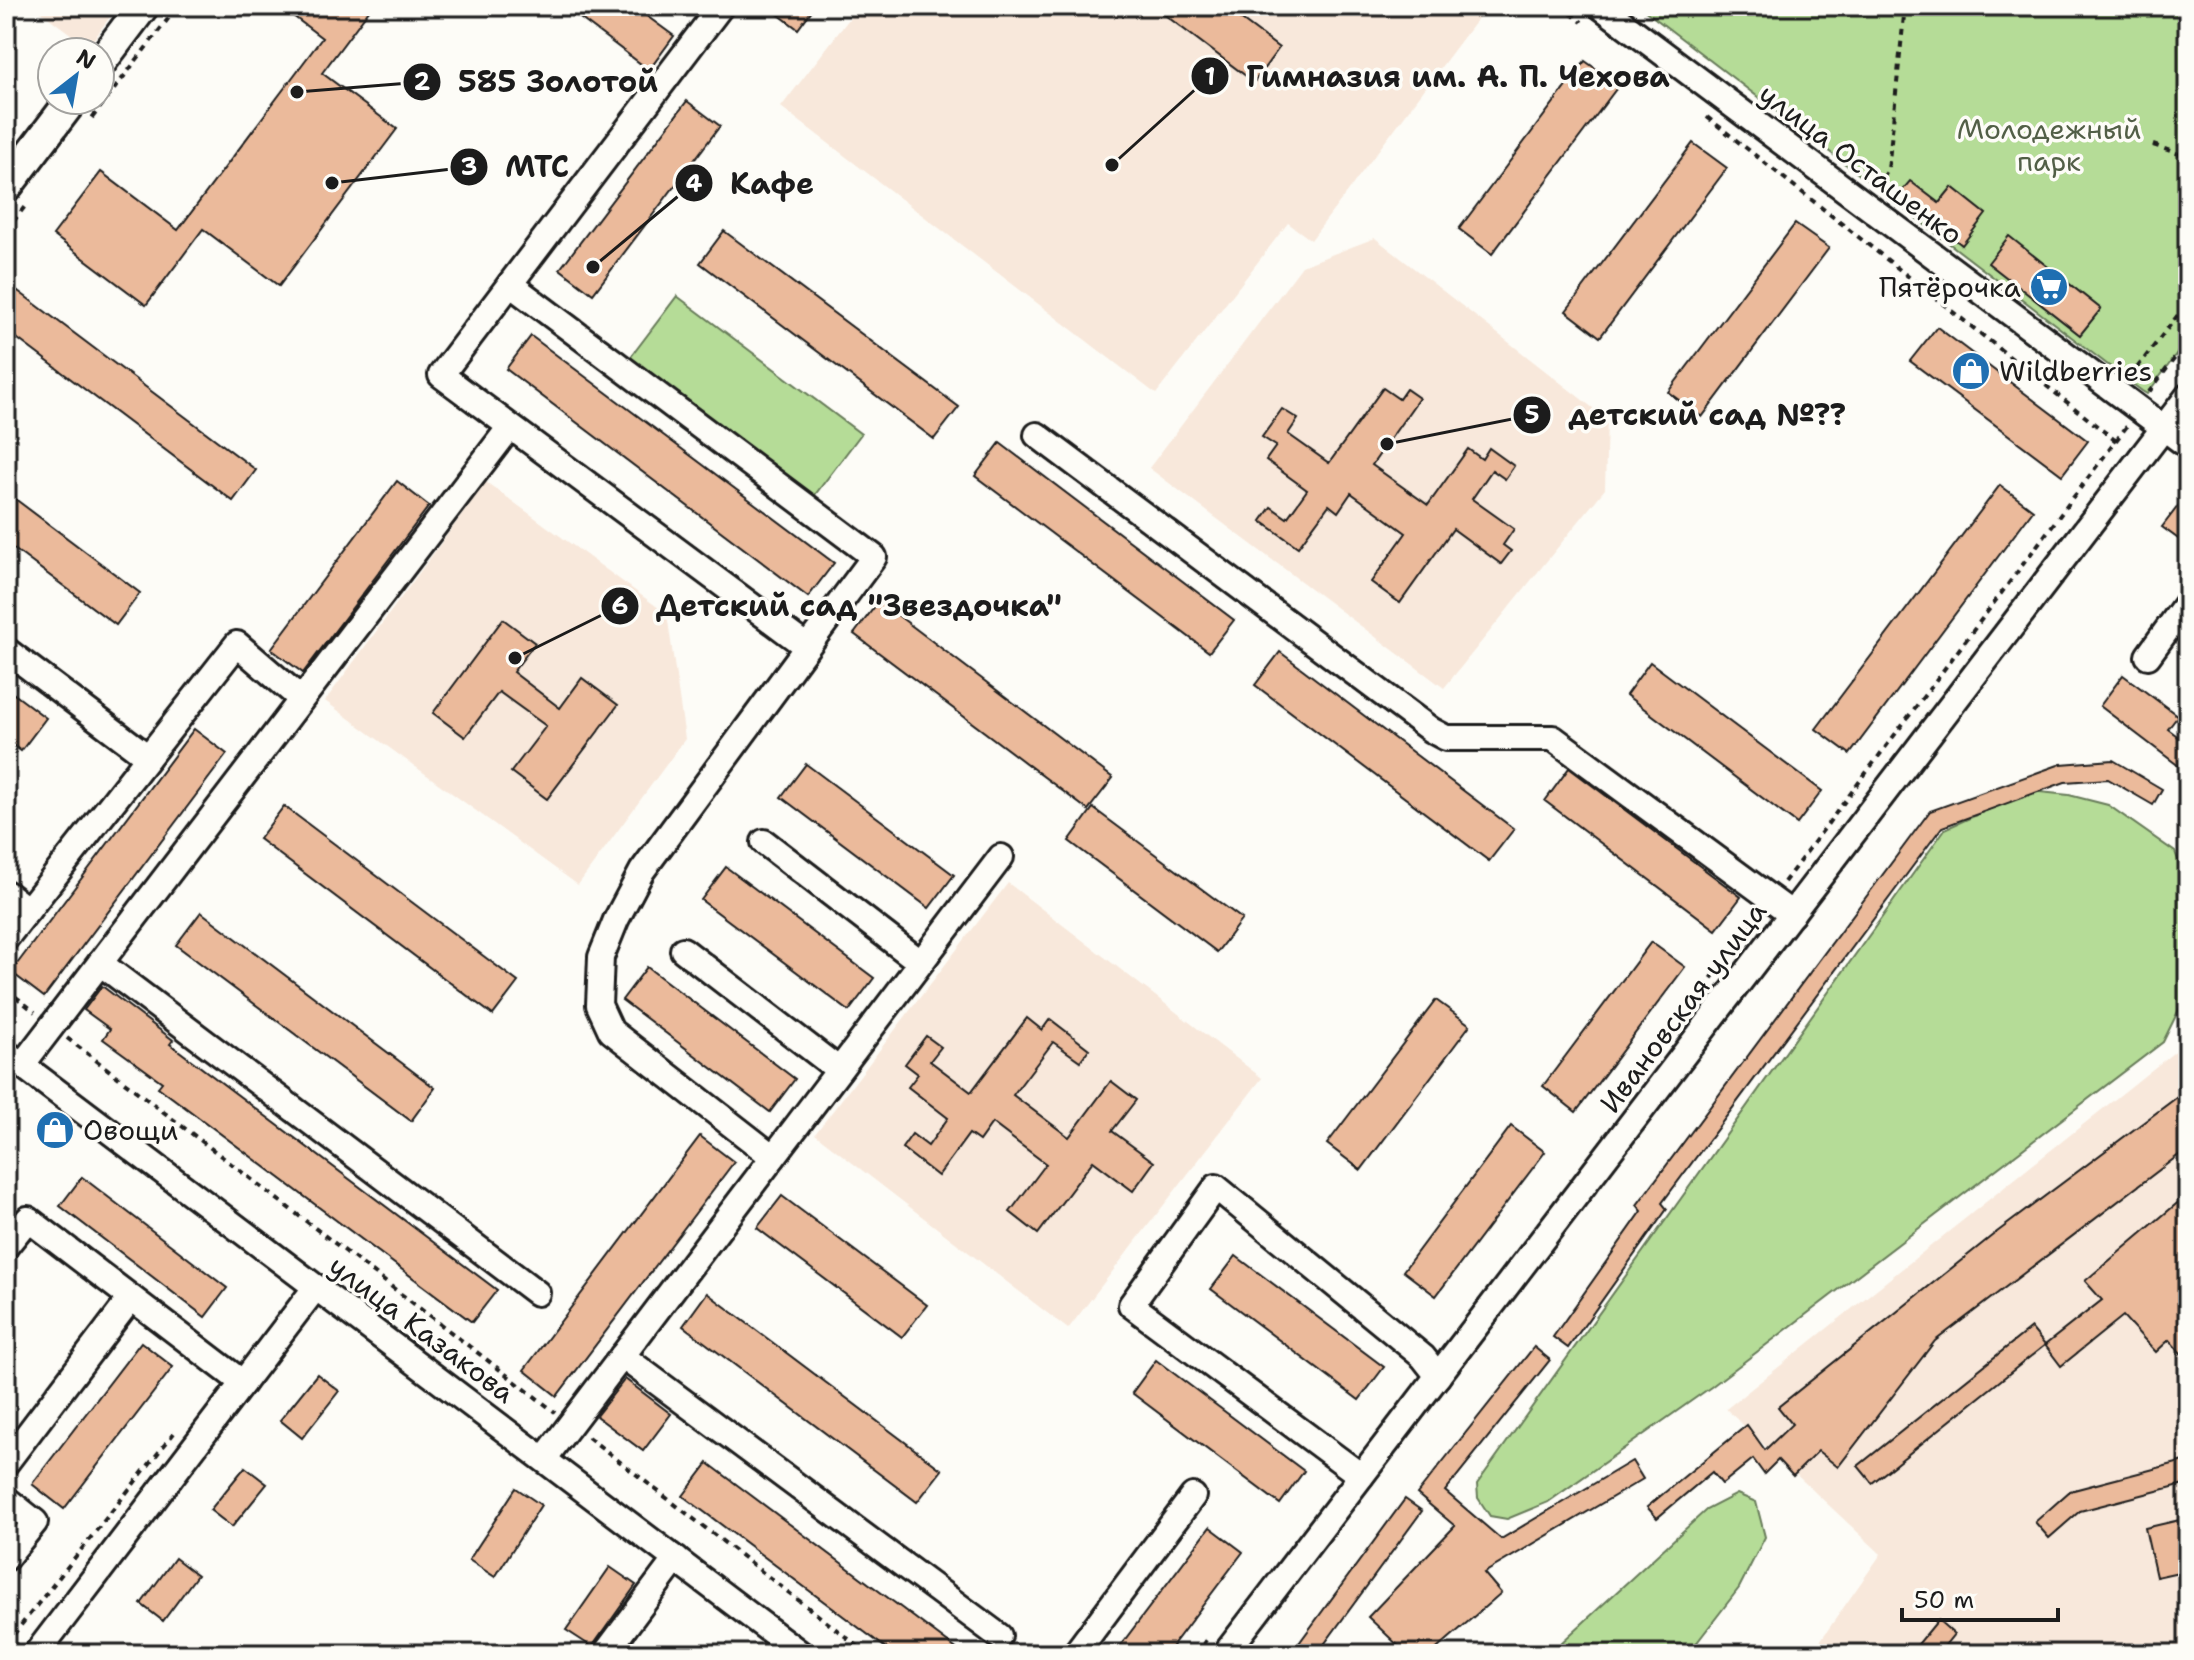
<svg xmlns="http://www.w3.org/2000/svg" width="2194" height="1660" viewBox="0 0 2194 1660" font-family="'Shantell Sans',sans-serif">
	<rect width="100%" height="100%" fill="#fdfcf7"/>
	<filter id="ink" filterUnits="userSpaceOnUse"><feTurbulence type="fractalNoise" baseFrequency=".0125" numOctaves="2"/><feDisplacementMap in="SourceGraphic" scale="16" xChannelSelector="R" yChannelSelector="G"/><feConvolveMatrix kernelMatrix="1 2 1 2 8 2 1 2 1" color-interpolation-filters="sRGB"/></filter>
	<g filter="url(#ink)">
		<g fill="#f8e8db">
			<polygon points="33,6 118,6 88,47"/>
			<polygon points="859,6 1487,6 1311,240 1288,223 1156,394 781,107"/>
			<polygon points="1375,238 1607,419 1605,489 1444,688 1149,468 1302,266"/>
			<polygon points="486,482 667,614 685,739 578,885 325,701"/>
			<polygon points="1008,883 1262,1078 1068,1329 815,1134"/>
			<polygon points="2188,1041 2188,1654 1811,1654 1881,1554 1726,1409"/>
		</g>
		<g fill="#b5dc97" stroke="#687c5a" stroke-width="2">
			<polygon points="1639,6 2188,6 2188,339 2147,394 2142,391"/>
			<polygon points="677,296 861,434 814,496 630,358"/>
			<polygon points="2030,791 2069,795 2108,805 2175,852 2188,886 2188,991 2163,1042 1711,1387 1548,1502 1507,1519 1490,1516 1478,1498 1477,1484 1945,829"/>
			<polygon points="1737,1494 1756,1502 1765,1537 1739,1588 1688,1654 1549,1654 1706,1510"/>
		</g>
		<g fill="#ebba9b" stroke="#1c1c1c" stroke-width="2">
			<polygon points="280,6 372,6 322,73 397,129 279,286 203,229 146,305 53,235 101,172 178,230 322,38"/>
			<polygon points="564,6 633,6 674,36 649,70"/>
			<polygon points="767,6 815,6 798,29"/>
			<polygon points="1153,6 1223,6 1279,48 1254,82"/>
			<polygon points="1585,61 1619,85 1492,254 1459,229"/>
			<polygon points="687,101 720,126 593,294 560,269"/>
			<polygon points="1693,143 1727,168 1600,337 1566,311"/>
			<polygon points="1910,181 1939,203 1952,187 1986,214 1962,245 1899,194"/>
			<polygon points="1795,224 1829,248 1702,417 1668,392"/>
			<polygon points="724,231 959,407 934,439 700,263"/>
			<polygon points="2009,236 2101,309 2080,335 1988,263"/>
			<polygon points="6,282 256,470 233,501 6,330"/>
			<polygon points="1937,327 2088,441 2062,475 1910,361"/>
			<polygon points="531,336 834,563 808,597 506,369"/>
			<polygon points="1383,388 1399,399 1406,389 1419,398 1372,465 1428,505 1468,449 1482,459 1489,448 1514,466 1505,479 1492,470 1472,499 1514,529 1503,545 1511,551 1501,564 1453,529 1400,603 1371,582 1406,533 1351,493 1338,512 1329,505 1298,547 1261,521 1271,507 1287,518 1307,490 1266,460 1276,446 1262,437 1282,409 1298,419 1288,434 1329,463"/>
			<polygon points="1000,443 1234,620 1209,652 975,476"/>
			<polygon points="397,481 429,506 303,673 271,649"/>
			<polygon points="2000,485 2033,510 1850,754 1816,729"/>
			<polygon points="6,492 140,593 116,625 6,543"/>
			<polygon points="2188,493 2188,546 2162,527"/>
			<polygon points="879,601 1113,778 1088,810 854,634"/>
			<polygon points="503,619 535,643 513,672 560,708 582,678 618,705 547,799 511,772 546,726 499,692 465,737 433,713"/>
			<polygon points="1280,652 1514,829 1489,861 1255,685"/>
			<polygon points="1650,662 1822,791 1797,824 1626,695"/>
			<polygon points="2123,675 2178,716 2168,729 2188,744 2188,773 2100,706"/>
			<polygon points="6,688 46,718 21,751 6,740"/>
			<polygon points="194,729 227,754 44,997 11,972"/>
			<polygon points="2113,760 2162,789 2153,805 2108,779 2065,782 1942,827 1662,1203 1667,1209 1568,1348 1553,1337 1642,1211 1637,1205 1930,811 2061,764"/>
			<polygon points="806,764 954,875 929,908 781,797"/>
			<polygon points="1569,768 1741,897 1716,930 1545,801"/>
			<polygon points="284,806 518,982 493,1015 259,839"/>
			<polygon points="1093,808 1242,919 1217,952 1069,841"/>
			<polygon points="726,867 874,978 849,1011 701,900"/>
			<polygon points="201,912 435,1088 411,1121 176,945"/>
			<polygon points="1651,942 1685,967 1576,1112 1543,1086"/>
			<polygon points="647,967 795,1079 770,1112 622,1000"/>
			<polygon points="102,986 173,1040 170,1044 497,1290 472,1322 158,1087 162,1082 103,1039 110,1029 84,1010"/>
			<polygon points="1436,1000 1470,1025 1361,1170 1327,1144"/>
			<polygon points="1027,1018 1042,1030 1050,1019 1089,1049 1080,1061 1053,1042 1013,1095 1069,1137 1111,1081 1136,1100 1112,1131 1154,1162 1133,1191 1093,1161 1038,1234 1010,1212 1046,1164 992,1123 979,1141 969,1134 938,1176 902,1148 912,1134 928,1146 948,1118 908,1087 918,1074 905,1064 926,1036 941,1047 930,1061 971,1092"/>
			<polygon points="2188,1089 2188,1148 1935,1341 1838,1467 1818,1451 1793,1476 1778,1460 1764,1474 1753,1459 1722,1484 1712,1472 1657,1518 1647,1507 1747,1425 1765,1450 1792,1424 1778,1407 1993,1235"/>
			<polygon points="1511,1126 1545,1152 1436,1296 1403,1271"/>
			<polygon points="700,1136 734,1162 557,1396 524,1370"/>
			<polygon points="82,1177 227,1288 205,1317 60,1206"/>
			<polygon points="782,1196 927,1305 902,1337 757,1228"/>
			<polygon points="2181,1200 2188,1209 2188,1361 2169,1340 2156,1352 2123,1316 2061,1366 2045,1345 2102,1300 2085,1281"/>
			<polygon points="1236,1256 1384,1367 1359,1400 1211,1289"/>
			<polygon points="707,1293 942,1470 917,1502 683,1326"/>
			<polygon points="2031,1328 2045,1345 1872,1483 1858,1466"/>
			<polygon points="141,1342 173,1367 64,1509 32,1484"/>
			<polygon points="1534,1347 1550,1360 1445,1491 1501,1539 1632,1461 1643,1479 1484,1573 1501,1593 1431,1654 1407,1654 1368,1617 1455,1526 1417,1494"/>
			<polygon points="1156,1360 1304,1471 1280,1504 1132,1393"/>
			<polygon points="317,1374 339,1391 302,1438 280,1420"/>
			<polygon points="625,1379 671,1414 643,1451 596,1416"/>
			<polygon points="2188,1460 2188,1483 2080,1511 2049,1538 2035,1522 2070,1491"/>
			<polygon points="708,1463 963,1654 894,1654 683,1496"/>
			<polygon points="245,1467 267,1484 232,1527 210,1510"/>
			<polygon points="516,1488 541,1505 495,1577 469,1560"/>
			<polygon points="1405,1499 1422,1511 1317,1654 1291,1654"/>
			<polygon points="2188,1518 2188,1570 2156,1577 2145,1528"/>
			<polygon points="1210,1527 1243,1552 1166,1654 1114,1654"/>
			<polygon points="175,1558 197,1575 163,1621 141,1604"/>
			<polygon points="610,1567 636,1585 592,1647 566,1630"/>
			<polygon points="1938,1620 1954,1634 1938,1654 1910,1654"/>
		</g>
		<g fill="none" stroke-linecap="round" stroke-linejoin="round">
			<defs>
				<g id="minor">
					<polyline points="1600,6 2188,446"/>
					<polyline points="510,284 721,6"/>
					<polyline points="1037,435 1431,730 1446,738 1553,738 1792,914"/>
					<polyline points="6,650 148,757"/>
					<polyline points="2148,656 2188,601"/>
					<polyline points="764,842 920,962"/>
					<polyline points="6,893 28,910"/>
					<polyline points="6,938 237,644 301,699"/>
					<polyline points="683,950 839,1070"/>
					<polyline points="100,963 537,1293"/>
					<polyline points="6,1053 801,1654"/>
					<polyline points="22,1065 510,427"/>
					<polyline points="773,1157 611,1031 599,1005 601,957 616,920 642,871 807,647 441,375 510,284 874,557 807,647"/>
					<polyline points="6,1246 28,1219 243,1383"/>
					<polyline points="622,1356 999,1636"/>
					<polyline points="544,1459 1001,857"/>
					<polyline points="6,1463 131,1298"/>
					<polyline points="1361,1476 1131,1305 1216,1187 1423,1357 1438,1376"/>
					<polyline points="6,1499 35,1522 6,1558"/>
					<polyline points="36,1654 316,1287"/>
					<polyline points="605,1654 676,1559"/>
					<polyline points="1075,1654 1193,1496"/>
					<polyline points="1225,1654 2188,396"/>
				</g>
				<g id="major">
					<polyline points="100,63 143,6"/>
					<polyline points="6,187 72,100"/>
				</g>
			</defs>
			<use href="#minor" stroke="#1c1c1c" stroke-width="30"/>
			<use href="#major" stroke="#1c1c1c" stroke-width="36"/>
			<g stroke="#1c1c1c" stroke-width="4" stroke-dasharray="6 6" stroke-linecap="butt">
				<polyline points="1561,6 1582,22"/>
				<polyline points="1707,117 2116,441"/>
				<polyline points="92,118 178,6"/>
				<polyline points="2153,145 2188,157"/>
				<polyline points="1877,188 1888,170 1905,6"/>
				<polyline points="6,231 26,205"/>
				<polyline points="2130,377 2188,302"/>
				<polyline points="2149,392 2188,341"/>
				<polyline points="1784,882 2127,426"/>
				<polyline points="6,989 35,1012"/>
				<polyline points="1690,1007 1759,915"/>
				<polyline points="67,1038 555,1412"/>
				<polyline points="588,1437 868,1654"/>
				<polyline points="6,1644 174,1433"/>
				<polyline points="1196,1654 1206,1640"/>
			</g>
			<use href="#minor" stroke="#fdfcf7" stroke-width="24"/>
			<use href="#major" stroke="#fdfcf7" stroke-width="30"/>
		</g>
	</g>
	<defs>
		<symbol id="supermarket-disc" viewBox="-11 -11 22 22"><circle r="9.5" fill="#1f6fb2" stroke="#fdfcf7"/><path d="M-6-5.5h2.5l.6 2H6L4.5 2H-2.5L-4.4-4H-6ZM-1.5 3.2a1.3 1.3 0 1 0 .1 0ZM3 3.2a1.3 1.3 0 1 0 .1 0Z" fill="#fff"/></symbol>
		<symbol id="shop-disc" viewBox="-11 -11 22 22"><circle r="9.5" fill="#1f6fb2" stroke="#fdfcf7"/><path d="M-5-2.5h2.3a2.7 3.5 0 0 1 5.4 0H5L5.5 6h-11ZM-1.5-2.5h3a1.5 2.3 0 0 0-3 0Z" fill="#fff"/></symbol>
	</defs>
	<g fill-rule="evenodd">
		<use href="#supermarket-disc" x="2027" y="265" width="44" height="44"/>
		<use href="#shop-disc" x="1949" y="349" width="44" height="44"/>
		<use href="#shop-disc" x="33" y="1108" width="44" height="44"/>
	</g>
	<g text-anchor="middle" dominant-baseline="central" stroke-width="7" stroke-linejoin="round" paint-order="stroke">
		<g font-size="28" fill="#525f47" stroke="#fdfcf7">
			<text x="2049" y="129">Молодежный<tspan x="2049" dy="32">парк</tspan></text>
		</g>
		<g font-size="28" fill="#1c1c1c" stroke="#fdfcf7">
			<text transform="translate(1861 164) rotate(37)">улица Осташенко</text>
			<text transform="translate(1683 1007) rotate(-53)">Ивановская улица</text>
			<text transform="translate(422 1329) rotate(37)">улица Казакова</text>
		</g>
		<g font-size="28" fill="#1c1c1c" stroke="#fdfcf7" text-anchor="start">
			<text x="2021" y="287" text-anchor="end">Пятёрочка</text>
			<text x="1999" y="371">Wildberries</text>
			<text x="83" y="1130">Овощи</text>
		</g>
	</g>
	<path fill="none" stroke="#1c1c1c" stroke-width="3" d="M1112 165L1210 76M297 92L422 82M332 183L469 167M593 267L694 183M1387 444L1532 415M515 658L620 606"/>
	<g fill="#1c1c1c" stroke="#fdfcf7" stroke-width="3">
		<circle cx="1112" cy="165" r="8"/>
		<circle cx="297" cy="92" r="8"/>
		<circle cx="332" cy="183" r="8"/>
		<circle cx="593" cy="267" r="8"/>
		<circle cx="1387" cy="444" r="8"/>
		<circle cx="515" cy="658" r="8"/>
		<circle cx="1210" cy="76" r="20"/>
		<circle cx="422" cy="82" r="20"/>
		<circle cx="469" cy="167" r="20"/>
		<circle cx="694" cy="183" r="20"/>
		<circle cx="1532" cy="415" r="20"/>
		<circle cx="620" cy="606" r="20"/>
	</g>
	<g font-size="24" text-anchor="middle" font-weight="bold" fill="#fff">
		<text x="1210" y="85">1</text>
		<text x="422" y="90">2</text>
		<text x="469" y="175">3</text>
		<text x="694" y="192">4</text>
		<text x="1532" y="423">5</text>
		<text x="620" y="614">6</text>
	</g>
	<g font-size="30" text-anchor="middle" font-weight="bold" fill="#1c1c1c" stroke="#fdfcf7" stroke-width="7" stroke-linejoin="round" paint-order="stroke">
		<text x="1458" y="87">Гимназия им. А. П. Чехова</text>
		<text x="558" y="92">585 Золотой</text>
		<text x="537" y="177">МТС</text>
		<text x="772" y="194">Кафе</text>
		<text x="1707" y="425">детский сад №??</text>
		<text x="859" y="616">Детский сад "Звездочка"</text>
	</g>
	<rect width="2194" height="1660" fill="none" stroke="#fdfcf7" stroke-width="32"/>
	<rect x="16" y="16" width="2162" height="1628" fill="none" stroke="#1c1c1c" stroke-width="3" filter="url(#ink)"/>
	<g transform="translate(76 76) rotate(31)"><circle r="38" fill="#fdfcf7" stroke="#a3a29f" stroke-width="2"/>
	<path d="M0-6L14 30L0 20L-14 30Z" fill="#1f6fb2"/>
	<text y="-12" font-size="22" font-weight="bold" text-anchor="middle" fill="#1c1c1c">N</text>
	</g>
	<path d="M1902 1608v12h156v-12" fill="none" stroke="#1c1c1c" stroke-width="4"/>
	<text x="1914" y="1608" font-size="24" fill="#1c1c1c" stroke="#fdfcf7" stroke-width="6" paint-order="stroke">50 m</text>
</svg>
